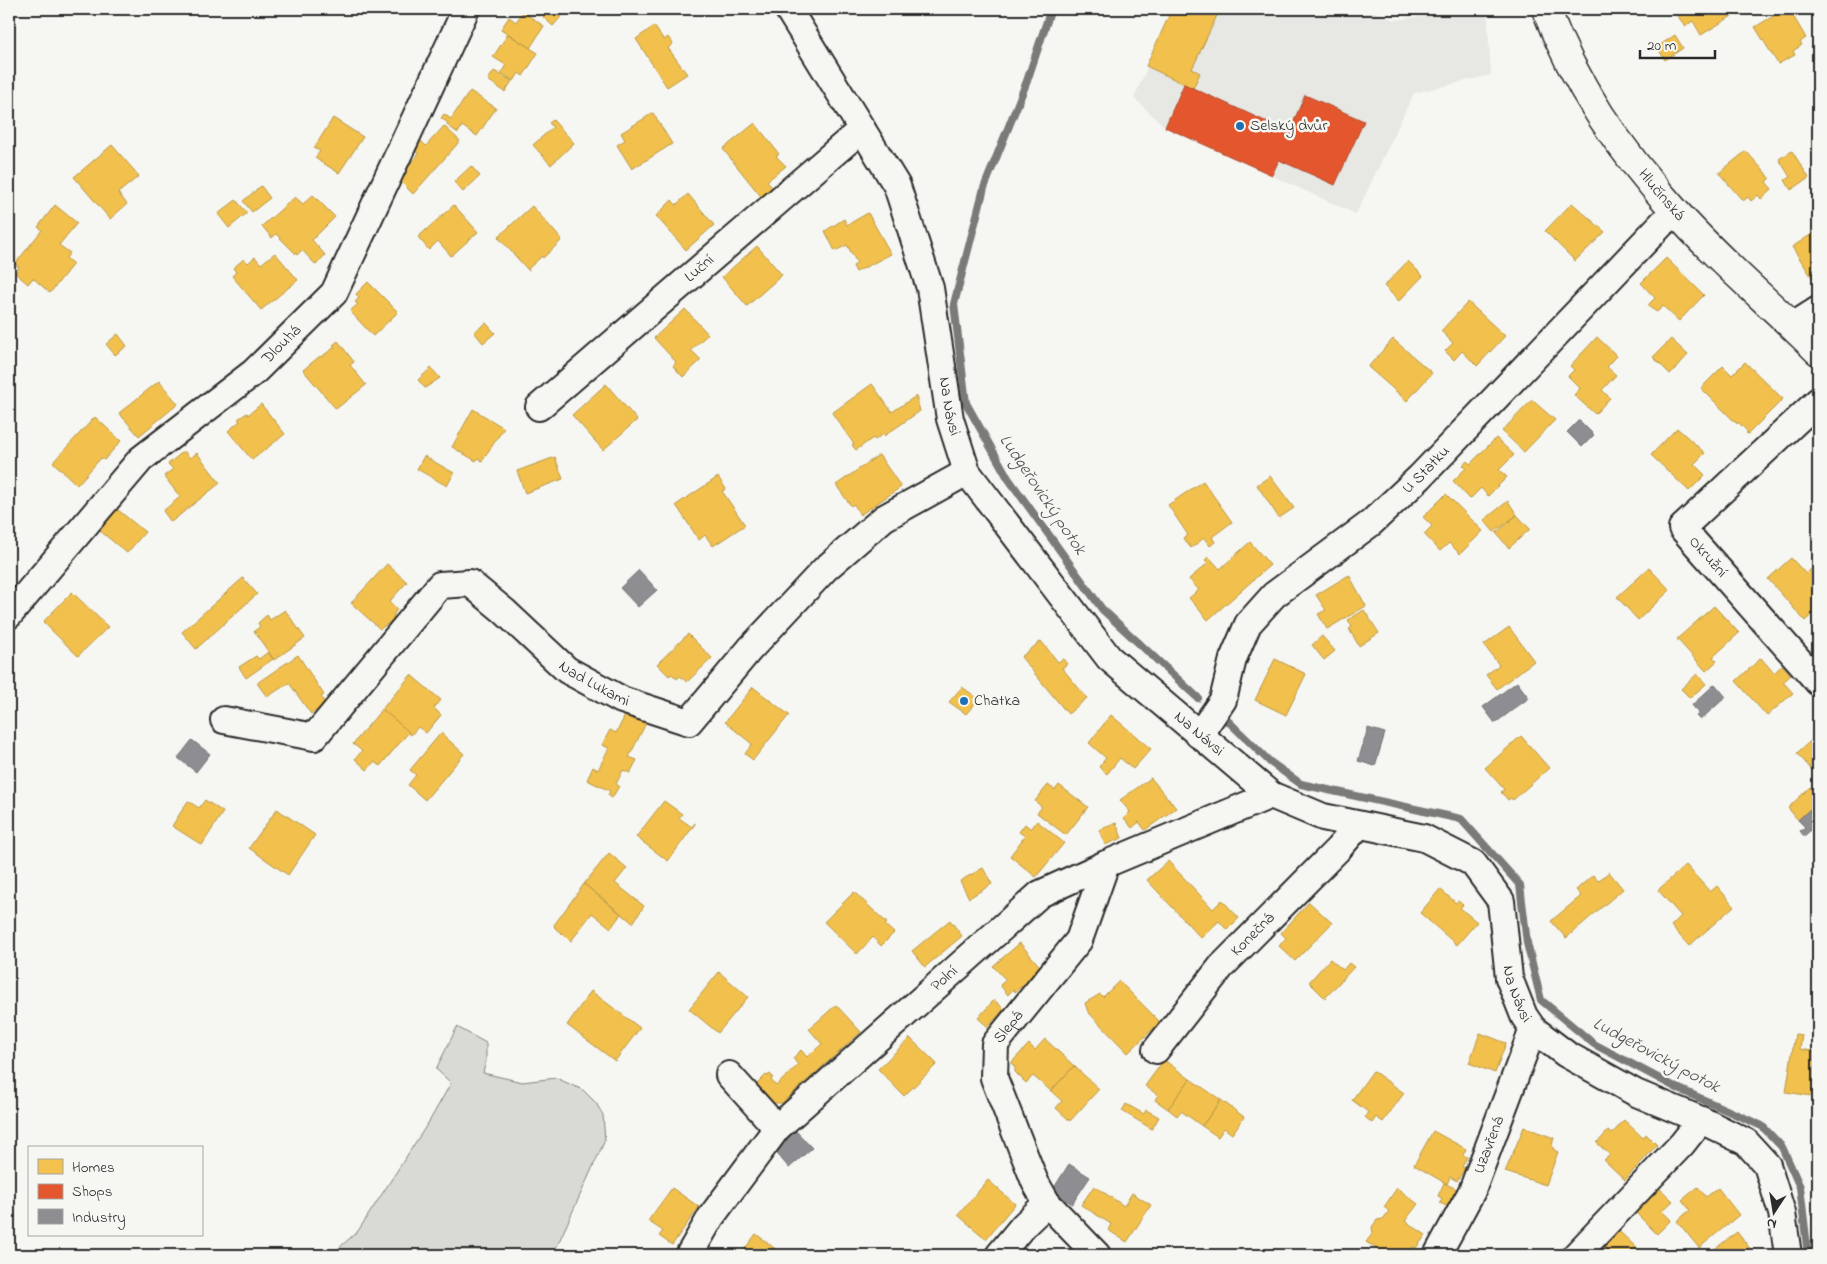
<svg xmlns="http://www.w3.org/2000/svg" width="1827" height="1264" viewBox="0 0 1827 1264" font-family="'Indie Flower',sans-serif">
	<rect width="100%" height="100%" fill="#f6f6f2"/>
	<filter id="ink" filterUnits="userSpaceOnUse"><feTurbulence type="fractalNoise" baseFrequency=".02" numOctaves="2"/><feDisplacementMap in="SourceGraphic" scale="10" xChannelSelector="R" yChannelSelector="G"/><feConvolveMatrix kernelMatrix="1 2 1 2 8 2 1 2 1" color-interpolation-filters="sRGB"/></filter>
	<g filter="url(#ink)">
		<polygon fill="#e7e7e3" points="1172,9 1369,9 1394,20 1487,9 1491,75 1414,93 1356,214 1165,127 1134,98"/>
		<polygon fill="#d9d9d5" stroke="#828280" points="457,1027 486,1043 486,1061 483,1073 522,1082 556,1078 583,1090 596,1103 603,1115 605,1140 553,1255 331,1255 358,1231 430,1120 451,1083 436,1069"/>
		<g fill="#f2c14e" stroke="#b69444">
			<polygon points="530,9 545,9 539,16"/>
			<polygon points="550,9 564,9 566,11 553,26 543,17"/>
			<polygon points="1172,9 1220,9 1192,69 1200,73 1193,88 1146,66"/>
			<polygon points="1678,9 1727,9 1732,16 1701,35 1693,21 1685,26 1677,15 1680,13"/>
			<polygon points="1785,9 1789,9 1806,38 1800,42 1802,45 1793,51 1795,55 1778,64 1755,27"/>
			<polygon points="523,12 544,26 530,48 501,29 509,17 516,22"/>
			<polygon points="654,26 664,40 668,37 673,44 668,48 687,74 667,87 636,39"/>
			<polygon points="508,34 538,53 523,76 519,73 514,81 501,73 506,65 493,57"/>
			<polygon points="1675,35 1683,48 1665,60 1657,47"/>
			<polygon points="494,71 512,81 505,92 488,80"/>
			<polygon points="470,91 496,108 477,136 462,126 458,133 447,125 448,123 441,118 444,114 451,119"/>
			<polygon points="653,113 672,144 632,169 617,145 625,140 621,133"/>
			<polygon points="333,118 363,137 339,173 315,158 320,151 314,148"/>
			<polygon points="553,120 574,143 551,165 533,145 553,127 549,123"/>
			<polygon points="755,123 779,154 776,156 786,166 767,181 774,190 763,199 723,149"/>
			<polygon points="444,126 460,141 413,194 397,178 419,154 412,149 420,140 426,146"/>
			<polygon points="112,145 139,176 118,193 127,204 110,219 74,177"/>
			<polygon points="1746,151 1770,178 1766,182 1772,189 1761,199 1758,195 1751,201 1748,197 1743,201 1719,173"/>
			<polygon points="1792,151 1809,178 1791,190 1785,180 1790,177 1779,159"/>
			<polygon points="471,166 480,176 463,192 454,182"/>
			<polygon points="261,186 270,198 252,212 243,201"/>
			<polygon points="688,194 714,225 686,250 656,216 672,200 676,205"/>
			<polygon points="313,195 335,217 312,240 325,255 316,265 302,250 297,255 276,234 272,238 262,226 295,197 303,204"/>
			<polygon points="236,200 247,213 229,228 218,214"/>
			<polygon points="1572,203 1605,232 1575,261 1545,231"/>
			<polygon points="55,205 77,223 59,245 70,253 66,258 73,264 50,293 33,278 28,284 15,273 19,267 15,264 42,230 38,227"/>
			<polygon points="454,205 478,232 451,256 438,241 429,250 418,237"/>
			<polygon points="532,206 562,240 543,258 542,256 528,269 529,271 498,237"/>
			<polygon points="868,213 891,254 856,272 853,266 857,263 847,245 835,251 825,231 844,219 847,225"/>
			<polygon points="1818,230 1818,276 1813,279 1792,247"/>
			<polygon points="757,246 782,275 747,306 722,277"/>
			<polygon points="275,253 298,280 261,310 232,276 236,272 233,268 244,259 248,263 255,257 261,264"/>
			<polygon points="1666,258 1704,295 1679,321 1663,306 1657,312 1649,307 1649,304 1655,298 1641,283"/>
			<polygon points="1408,261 1423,276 1399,301 1384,286"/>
			<polygon points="368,282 398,312 373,336 350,311 358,304 355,302 359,298 356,294"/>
			<polygon points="1468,302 1505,336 1477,366 1462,351 1454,360 1445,351 1453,343 1441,331"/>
			<polygon points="685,309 708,334 691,350 701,360 683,377 673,366 676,362 654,338"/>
			<polygon points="486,323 495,333 483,343 474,332"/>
			<polygon points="118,334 127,346 115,355 106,344"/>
			<polygon points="1597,337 1617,356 1607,367 1616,375 1602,390 1610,398 1595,414 1574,395 1580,388 1568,376 1574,370 1570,366"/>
			<polygon points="1393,339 1432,373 1407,401 1368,367"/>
			<polygon points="1671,339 1688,355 1670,374 1653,357"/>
			<polygon points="338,341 354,362 350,365 366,385 336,409 303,370 320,356 321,357 335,347 333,345"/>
			<polygon points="1745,362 1783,399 1748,434 1746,433 1748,432 1738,422 1737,424 1701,388 1723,366 1732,375"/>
			<polygon points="431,368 440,378 425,388 418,380"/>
			<polygon points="159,381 178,404 139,436 119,413"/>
			<polygon points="606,384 637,420 603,450 572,415"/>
			<polygon points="872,384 892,412 916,396 920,411 884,436 883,434 875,440 873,438 856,450 852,445 854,444 832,413"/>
			<polygon points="1532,400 1555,420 1524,452 1502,431"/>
			<polygon points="261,404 285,434 252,460 228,431 240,421 238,419 247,413 248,415"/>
			<polygon points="473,409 504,428 482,461 478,458 476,461 452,447"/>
			<polygon points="95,417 121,441 104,460 101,458 77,485 53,462"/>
			<polygon points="1677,428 1705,453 1694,464 1705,475 1689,491 1651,455"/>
			<polygon points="1496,438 1514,455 1499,470 1507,477 1488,496 1481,488 1470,499 1453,481 1466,468 1463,465 1467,461 1470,464"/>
			<polygon points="184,451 190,458 197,453 220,483 171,522 163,511 180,497 164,476 173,469 168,464"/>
			<polygon points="1818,451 1818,463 1812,457"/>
			<polygon points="879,455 901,487 860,515 854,504 851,506 836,485"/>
			<polygon points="424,456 454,473 447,486 417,469"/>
			<polygon points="555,457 563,479 525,493 517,471"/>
			<polygon points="1270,476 1294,508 1279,518 1257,485"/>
			<polygon points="718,477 726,489 722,491 745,525 713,546 705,535 699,540 676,505"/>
			<polygon points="1203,481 1232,522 1212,537 1215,542 1210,546 1204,538 1191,548 1183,538 1188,535 1168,505"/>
			<polygon points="1446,494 1483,531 1460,554 1449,543 1440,551 1424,534 1432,526 1423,517"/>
			<polygon points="1508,501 1517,515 1494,532 1484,520"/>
			<polygon points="112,505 145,532 127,553 94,526"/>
			<polygon points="1517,515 1530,529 1509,548 1496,533"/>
			<polygon points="1250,542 1270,565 1208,620 1189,598 1199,590 1189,579 1208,563 1205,560 1209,557 1220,569"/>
			<polygon points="1791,558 1806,574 1816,564 1818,567 1818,609 1805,621 1768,579"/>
			<polygon points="387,564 407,582 389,602 397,609 394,614 393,620 380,629 351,603"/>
			<polygon points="1649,568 1670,590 1638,620 1617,597"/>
			<polygon points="1349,575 1366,606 1327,629 1318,614 1326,610 1316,595"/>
			<polygon points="243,578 257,594 196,649 182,632"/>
			<polygon points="72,592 108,627 78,656 43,622"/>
			<polygon points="1714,606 1739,633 1713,657 1717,661 1706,671 1677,639"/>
			<polygon points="285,610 305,638 274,660 254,631 260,627 258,623 267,615 270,620"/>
			<polygon points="1364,610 1379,633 1359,646 1349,629 1352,627 1348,620"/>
			<polygon points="1509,627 1534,661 1497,689 1486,675 1499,665 1484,645"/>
			<polygon points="688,634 712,658 687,682 680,676 677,679 672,674 669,676 657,664"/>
			<polygon points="1322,636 1335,651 1324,660 1312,645"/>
			<polygon points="1041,641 1058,662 1063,659 1067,664 1062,668 1087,698 1068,714 1021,657"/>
			<polygon points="268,652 273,659 246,678 239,667 256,656 259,659"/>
			<polygon points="298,655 324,695 321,697 326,704 311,714 289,683 267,697 257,683"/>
			<polygon points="1761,658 1774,673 1782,665 1791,675 1783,682 1793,693 1767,716 1736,681"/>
			<polygon points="1275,659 1306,674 1286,715 1255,700"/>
			<polygon points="1697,674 1706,684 1690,698 1681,689"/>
			<polygon points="411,675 441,700 434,708 441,715 426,733 418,727 411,735 382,709"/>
			<polygon points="753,687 789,715 753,760 745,754 752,744 725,722"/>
			<polygon points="962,687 979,699 966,714 949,702"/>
			<polygon points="382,709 409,732 380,766 374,762 367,770 355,759 362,751 353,744"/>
			<polygon points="626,714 646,723 629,757 637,760 630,773 623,770 616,784 619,786 612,798 608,795 610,791 587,780 593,767 598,770 609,748 602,745 610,730 616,733"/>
			<polygon points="1111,715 1151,749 1133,769 1120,758 1107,774 1099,767 1106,758 1089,743"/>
			<polygon points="441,733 464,754 425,800 408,785 416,775 410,770"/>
			<polygon points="1818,734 1818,777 1797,753"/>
			<polygon points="1521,736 1549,768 1513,800 1511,798 1508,800 1501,792 1504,790 1503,788 1485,768"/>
			<polygon points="1151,778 1176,808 1145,830 1139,822 1132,828 1124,818 1130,812 1120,800"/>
			<polygon points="1048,785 1055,790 1059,785 1088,807 1066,835 1037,813 1042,807 1035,801"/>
			<polygon points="1810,787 1818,797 1818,802 1798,820 1788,808"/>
			<polygon points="205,800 223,812 202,845 172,826 188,801 199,808"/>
			<polygon points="664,801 682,814 679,818 692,827 695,823 695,824 668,861 636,837"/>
			<polygon points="277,809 315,835 288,875 249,848"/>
			<polygon points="1037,821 1064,843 1036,877 1010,856 1025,836 1019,832 1025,824 1031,829"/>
			<polygon points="1116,823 1122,838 1105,845 1099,830"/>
			<polygon points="609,853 627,868 615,883 644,906 633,923 584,884"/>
			<polygon points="1168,861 1213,909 1222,900 1239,918 1227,930 1219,921 1201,938 1147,880"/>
			<polygon points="1686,865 1710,892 1717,886 1734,906 1689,946 1671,926 1681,916 1658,890"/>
			<polygon points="983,868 992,884 969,898 960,881"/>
			<polygon points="1609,872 1623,889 1566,938 1551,921 1581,896 1576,890 1593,875 1598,881"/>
			<polygon points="584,884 621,914 611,928 592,913 571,941 555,928 554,925"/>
			<polygon points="1440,889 1456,903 1458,901 1463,905 1460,908 1477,922 1457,945 1420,913"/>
			<polygon points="854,892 887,923 885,925 894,933 881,946 873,937 857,954 824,922"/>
			<polygon points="1309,902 1332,923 1295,961 1279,946 1286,938 1281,933"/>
			<polygon points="950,920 962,936 925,967 912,951"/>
			<polygon points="1020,943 1042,969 1015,992 1013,989 1008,995 1000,985 1006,980 993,966"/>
			<polygon points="1330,959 1343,970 1349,963 1354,967 1325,998 1309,982"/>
			<polygon points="719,972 748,997 718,1033 689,1009"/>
			<polygon points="1119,981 1160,1022 1128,1053 1088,1012 1085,1003 1100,994 1103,997"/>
			<polygon points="591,991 640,1028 615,1061 567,1025"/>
			<polygon points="994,1000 1004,1009 988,1027 978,1018"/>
			<polygon points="836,1005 861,1032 782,1103 773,1103 756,1085 766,1075 767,1076 770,1074 773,1077 771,1080 776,1086 798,1065 793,1058 801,1050 807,1057 822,1044 809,1029"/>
			<polygon points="1480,1033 1506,1043 1495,1073 1469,1063"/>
			<polygon points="1795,1034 1802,1035 1800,1049 1818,1052 1818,1097 1786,1092"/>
			<polygon points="910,1038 937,1064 904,1096 878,1069"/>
			<polygon points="1045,1039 1074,1066 1051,1091 1033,1076 1026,1083 1015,1072 1015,1067 1011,1063 1029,1044 1035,1050"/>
			<polygon points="1164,1060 1190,1079 1168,1109 1155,1100 1158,1095 1145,1086"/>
			<polygon points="1074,1066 1099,1089 1070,1121 1056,1108 1062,1101 1051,1091"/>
			<polygon points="1373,1071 1404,1093 1383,1122 1376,1117 1372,1123 1365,1117 1368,1112 1352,1100"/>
			<polygon points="1190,1079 1221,1100 1202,1126 1181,1111 1177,1116 1168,1109"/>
			<polygon points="1221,1100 1244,1117 1232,1134 1224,1128 1218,1137 1202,1126"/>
			<polygon points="1126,1104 1144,1114 1146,1110 1159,1117 1152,1129 1122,1111"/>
			<polygon points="1624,1120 1643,1138 1646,1134 1657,1145 1625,1180 1604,1160 1610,1155 1597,1143 1608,1131 1612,1134"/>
			<polygon points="1524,1127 1554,1138 1552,1145 1554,1150 1558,1152 1546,1185 1505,1172"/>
			<polygon points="1433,1131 1466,1149 1463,1155 1467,1157 1462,1167 1465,1168 1457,1181 1450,1177 1447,1184 1414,1165"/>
			<polygon points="988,1180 1015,1204 986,1239 958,1215"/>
			<polygon points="1444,1183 1465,1193 1456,1211 1440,1203 1442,1198 1438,1196"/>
			<polygon points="1656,1185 1673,1201 1662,1211 1671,1220 1657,1234 1632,1209"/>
			<polygon points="1094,1186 1124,1206 1132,1193 1151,1205 1127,1242 1108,1230 1111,1224 1081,1205"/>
			<polygon points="1698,1187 1706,1197 1718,1188 1739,1215 1699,1248 1677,1221 1690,1210 1682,1200"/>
			<polygon points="672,1188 699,1207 672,1245 659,1236 663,1231 648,1221"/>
			<polygon points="1397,1188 1418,1204 1405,1221 1426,1235 1416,1248 1413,1247 1408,1254 1409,1255 1386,1255 1366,1242 1373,1233 1372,1227 1377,1220 1383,1219 1389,1211 1384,1207"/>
			<polygon points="1619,1231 1642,1253 1639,1255 1596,1255"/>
			<polygon points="1737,1232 1755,1255 1707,1255"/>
			<polygon points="756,1234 782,1254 781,1255 740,1255"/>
		</g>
		<polygon fill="#e4572e" stroke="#ac4a2d" points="1184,84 1289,132 1305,95 1364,121 1335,185 1279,160 1272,175 1165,127"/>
		<g fill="#8d8d92" stroke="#707073">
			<polygon points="1579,420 1594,435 1582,447 1567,432"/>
			<polygon points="639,570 657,590 638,607 620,588"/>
			<polygon points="1517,682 1529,698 1495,723 1483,707"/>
			<polygon points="1715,684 1726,697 1700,720 1696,716 1699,714 1692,705"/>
			<polygon points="1368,728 1385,733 1375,766 1358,761"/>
			<polygon points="192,740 210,754 196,772 178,758"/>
			<polygon points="1818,802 1818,824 1804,836 1800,831 1805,827 1798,820"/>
			<polygon points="795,1130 812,1148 789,1168 774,1150"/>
			<polygon points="1069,1164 1090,1177 1072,1204 1052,1191"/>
		</g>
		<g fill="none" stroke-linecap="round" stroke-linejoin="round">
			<g stroke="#7a7a78" stroke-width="8">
				<polyline points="1051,9 1027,81 984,188 954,304 966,403 1008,478 1102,609 1198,698"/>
				<polyline points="1225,718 1270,762 1301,784 1461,819 1520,885 1527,943 1541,1000 1594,1044 1677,1088 1762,1126 1782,1147 1800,1187 1808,1255"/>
			</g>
			<defs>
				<g id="minor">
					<path id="s1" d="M788 9 897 186 930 288 950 419 967 472 1109 658 1271 795 1323 817 1424 838 1473 863 1501 901 1509 978 1524 1016 1533 1029 1566 1054 1636 1093 1701 1120 1746 1142 1767 1165 1782 1213 1788 1255"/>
					<polyline points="1793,326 1818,310"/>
					<path id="s2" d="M1818 401 1682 528 1818 682"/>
					<path id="s3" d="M539 407 862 129"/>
					<path id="s4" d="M9 615 141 459 254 372 334 293 466 9"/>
					<path id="s5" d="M224 720 314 737 440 585 470 583 504 611 567 670 622 700 689 722 750 649 825 569 884 518 967 472"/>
					<path id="s6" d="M1199 735 1223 700 1233 659 1248 624 1274 595 1371 523 1420 477 1674 211"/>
					<path id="s7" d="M1156 1050 1221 967 1338 849 1359 825"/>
					<polyline points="729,1075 777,1128"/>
					<path id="s8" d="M689 1255 711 1217 777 1128 1040 894 1106 864 1271 795"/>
					<polyline points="999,1255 1023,1226 1047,1203"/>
					<path id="s9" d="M1097 1255 1047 1203 1035 1182 994 1078 995 1044 1079 940 1106 864"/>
					<path id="s10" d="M1437 1255 1472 1191 1533 1029"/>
					<polyline points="1576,1255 1682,1144 1701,1120"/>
				</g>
				<g id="tertiary">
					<path id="s11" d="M1546 9C1575 85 1619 149 1674 210 1718 260 1771 304 1818 351"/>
				</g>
			</defs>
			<use href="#minor" stroke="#2b2b2b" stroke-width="30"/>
			<use href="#tertiary" stroke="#2b2b2b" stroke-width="31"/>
			<use href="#minor" stroke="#f6f6f2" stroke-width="26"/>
			<use href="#tertiary" stroke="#f6f6f2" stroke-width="28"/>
		</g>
	</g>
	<g fill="#1f6fb2" stroke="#f6f6f2" stroke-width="2">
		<circle cx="1240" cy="126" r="5"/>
		<circle cx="964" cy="701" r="5"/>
	</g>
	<g text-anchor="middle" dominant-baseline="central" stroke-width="5" stroke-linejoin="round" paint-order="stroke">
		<g font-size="16" fill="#2b2b2b" stroke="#f6f6f2" text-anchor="start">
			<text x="1250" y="126">Selský dvůr</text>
			<text x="974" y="701">Chatka</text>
		</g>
		<g font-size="16" fill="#2b2b2b" stroke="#f6f6f2">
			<text stroke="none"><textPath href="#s11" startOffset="220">Hlučínská</textPath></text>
			<text stroke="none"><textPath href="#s3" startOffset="212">Luční</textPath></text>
			<text stroke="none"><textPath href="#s4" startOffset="386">Dlouhá</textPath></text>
			<text stroke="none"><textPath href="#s1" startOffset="435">Na Návsi</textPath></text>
			<text stroke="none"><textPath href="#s6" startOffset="359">U Statku</textPath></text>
			<text stroke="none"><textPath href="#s2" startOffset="225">Okružní</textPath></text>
			<text stroke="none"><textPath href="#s5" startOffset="480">Nad Lukami</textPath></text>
			<text stroke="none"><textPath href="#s1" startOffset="855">Na Návsi</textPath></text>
			<text stroke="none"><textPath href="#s7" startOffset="151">Konečná</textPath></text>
			<text stroke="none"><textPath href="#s8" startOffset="379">Polní</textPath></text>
			<text stroke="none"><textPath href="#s1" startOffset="1306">Na Návsi</textPath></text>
			<text stroke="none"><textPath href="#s9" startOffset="264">Slepá</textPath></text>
			<text stroke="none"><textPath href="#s10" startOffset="122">Uzavřená</textPath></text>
		</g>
		<g font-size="18" font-style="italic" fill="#525251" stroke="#f6f6f2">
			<text transform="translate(1042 495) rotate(56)">Ludgeřovický potok</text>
			<text transform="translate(1656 1056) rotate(28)">Ludgeřovický potok</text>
		</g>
	</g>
	<rect width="1827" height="1264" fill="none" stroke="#f6f6f2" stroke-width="30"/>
	<rect x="15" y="15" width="1797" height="1234" fill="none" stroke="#2b2b2b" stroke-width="2" filter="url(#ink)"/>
	<rect x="28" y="1146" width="175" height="90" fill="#f6f6f2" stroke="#a5a5a2"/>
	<rect x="38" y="1159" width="25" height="15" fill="#f2c14e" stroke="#a5a5a2"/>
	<text x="72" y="1172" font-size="15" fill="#2b2b2b">Homes</text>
	<rect x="38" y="1184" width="25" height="15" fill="#e4572e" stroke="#a5a5a2"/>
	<text x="72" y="1196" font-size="15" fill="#2b2b2b">Shops</text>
	<rect x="38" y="1209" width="25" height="15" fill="#8d8d92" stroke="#a5a5a2"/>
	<text x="72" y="1222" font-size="15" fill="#2b2b2b">Industry</text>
	<g transform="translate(1774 1212) rotate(192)" stroke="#f6f6f2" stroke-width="4" paint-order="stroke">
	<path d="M0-4L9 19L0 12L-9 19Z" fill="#2b2b2b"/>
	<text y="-8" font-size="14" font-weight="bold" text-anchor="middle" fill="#2b2b2b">N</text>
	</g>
	<path d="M1640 50v8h75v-8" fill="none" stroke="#2b2b2b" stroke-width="2.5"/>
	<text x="1647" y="50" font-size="15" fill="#2b2b2b" stroke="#f6f6f2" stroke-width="4" paint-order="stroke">20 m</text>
</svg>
